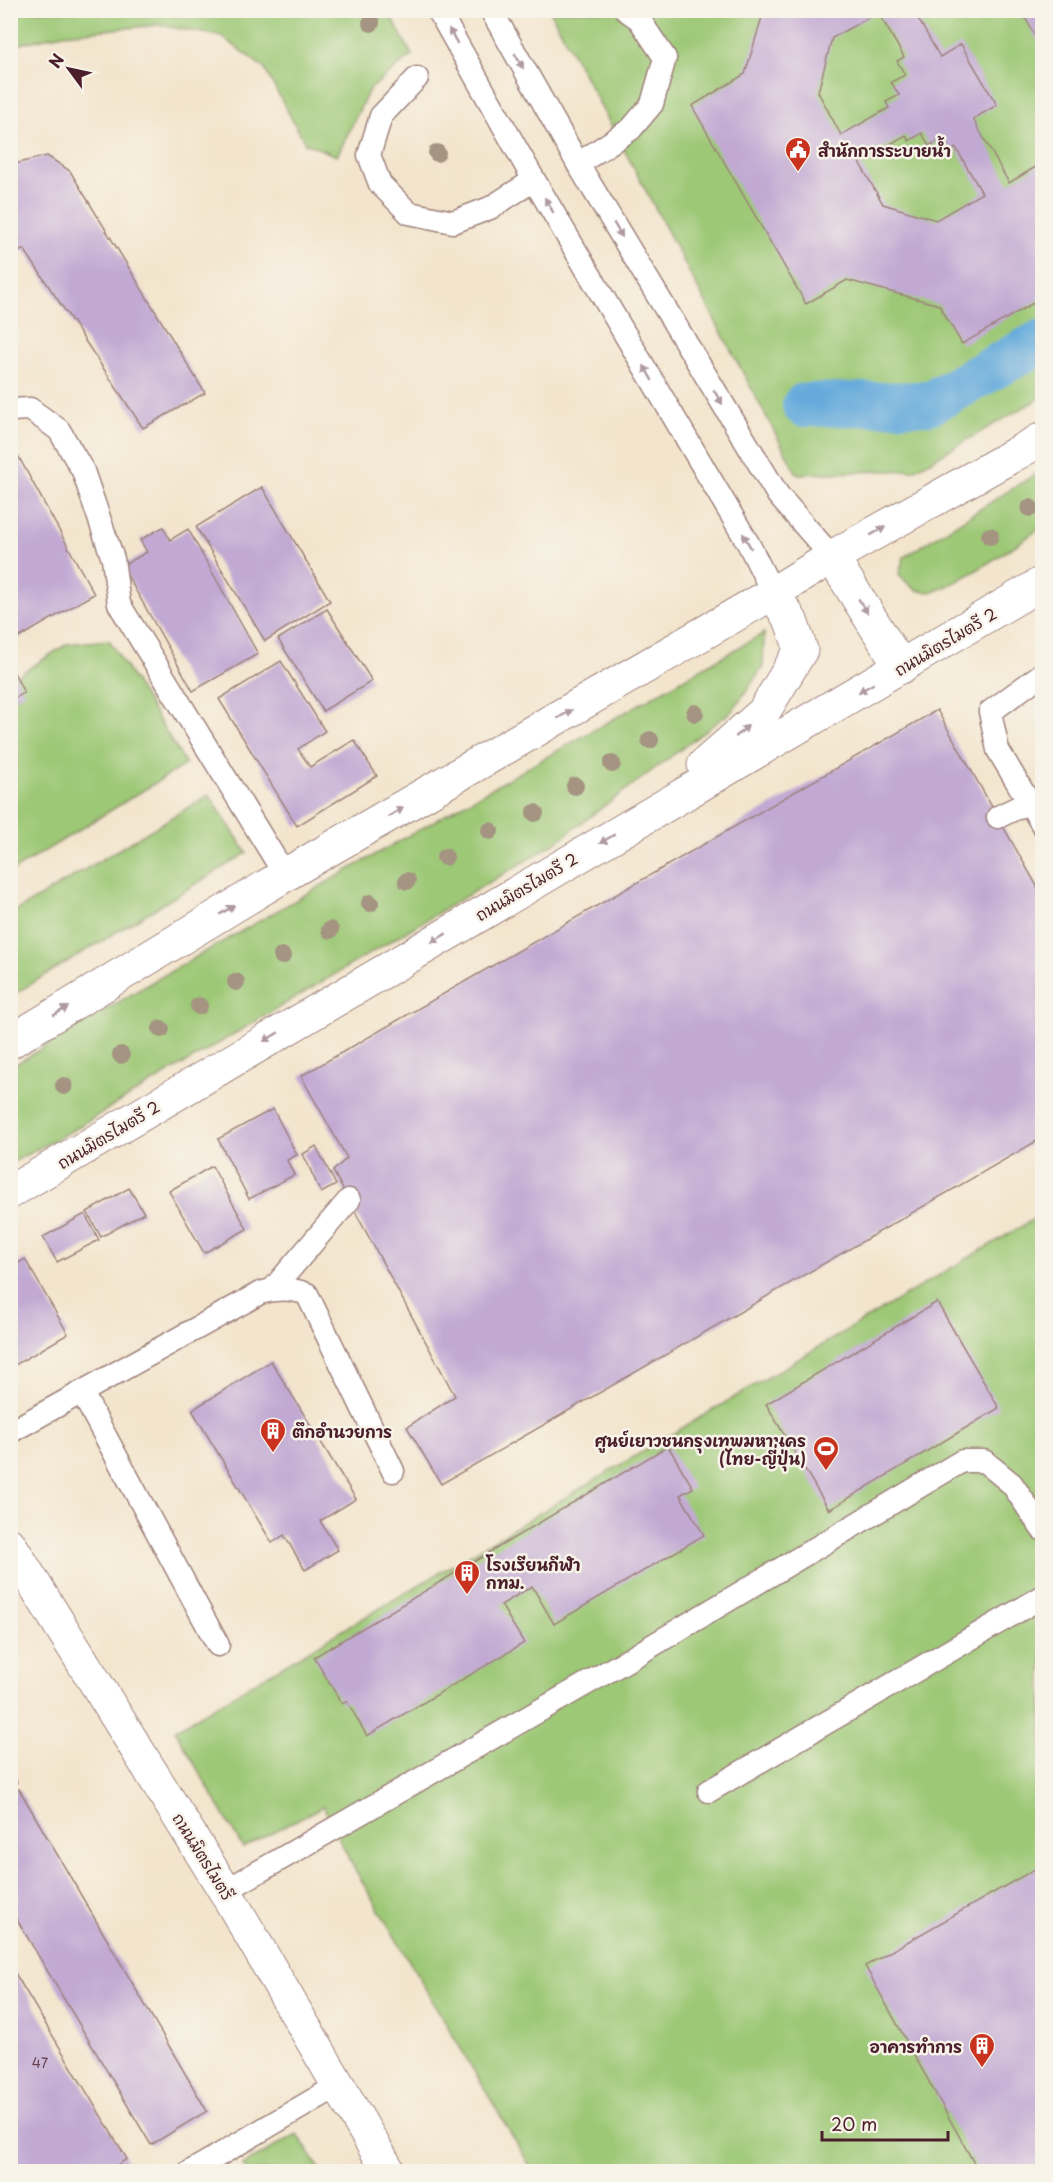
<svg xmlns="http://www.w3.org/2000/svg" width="1053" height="2182" viewBox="0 0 1053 2182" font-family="'Playpen Sans','Playpen Sans Thai',sans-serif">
	<rect width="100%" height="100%" fill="#f7f3e8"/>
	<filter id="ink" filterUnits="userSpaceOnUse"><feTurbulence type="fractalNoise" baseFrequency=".0167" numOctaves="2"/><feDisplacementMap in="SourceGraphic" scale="12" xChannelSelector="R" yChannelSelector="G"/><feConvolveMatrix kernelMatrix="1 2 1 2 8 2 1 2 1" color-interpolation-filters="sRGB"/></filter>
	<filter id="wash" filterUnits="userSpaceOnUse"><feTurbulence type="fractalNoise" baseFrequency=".008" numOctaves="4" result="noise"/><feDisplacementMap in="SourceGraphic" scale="24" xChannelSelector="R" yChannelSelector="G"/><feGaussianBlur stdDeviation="1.35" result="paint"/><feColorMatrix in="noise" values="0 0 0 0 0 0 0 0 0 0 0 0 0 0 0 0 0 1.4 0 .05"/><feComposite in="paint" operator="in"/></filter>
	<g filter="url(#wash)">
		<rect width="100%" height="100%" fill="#f3e5cd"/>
		<g fill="#9dc876" stroke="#747450" stroke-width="1.5">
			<polygon points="10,11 388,11 412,55 369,90 337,156 305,143 264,68 221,36 158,25 63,34 11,46"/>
			<polygon points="550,11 1042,11 1042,397 914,470 797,474"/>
			<path d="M1042 470V527C1021 541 946 595 925 592 912 590 907 583 899 574L904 557Z"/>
			<polygon points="764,633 763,667 732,711 552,845 71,1131 11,1163 11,1067 147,985"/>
			<polygon points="109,640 186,764 11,872 11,680 67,644"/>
			<polygon points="209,795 247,853 11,996 11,914"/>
			<polygon points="1042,1214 1042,2171 533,2171 350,1861 323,1806 243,1848 175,1730"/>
			<polygon points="297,2134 321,2171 247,2171 243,2165"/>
		</g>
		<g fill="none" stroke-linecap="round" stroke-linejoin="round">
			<polyline stroke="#65aadb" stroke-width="44" points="804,405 930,403 1042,341"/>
		</g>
		<g id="blocks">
			<g fill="#c1a9d3" fill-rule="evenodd">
				<path d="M758 10H913L940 57 961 44 997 105 973 119 1009 183 1042 163V298L962 344 939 305 847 280 806 304 692 106 745 74 762 17ZM878 12 904 57 897 61 905 75 891 82 899 95 886 102 889 108 841 135 818 92 832 38ZM922 133 929 146 943 138 950 151 956 148 982 193 936 220 883 204 859 162 906 135 909 141Z"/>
				<polygon points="1021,10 1042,10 1042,49"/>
				<polygon points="47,156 70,171 205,393 143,428 24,249 10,257 10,165"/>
				<polygon points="10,441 94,594 10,643"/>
				<polygon points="262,487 330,601 265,641 196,527"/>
				<polygon points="163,527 170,540 188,529 258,654 193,691 122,566 147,552 140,540"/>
				<polygon points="327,609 372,681 323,711 278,639"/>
				<polygon points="281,661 325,731 298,749 310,767 354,740 377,776 297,826 219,699"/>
				<polygon points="10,664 24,693 10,701"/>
				<polygon points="937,710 1042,895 1042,1138 441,1484 407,1427 455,1396 333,1171 347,1158 301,1076"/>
				<polygon points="273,1109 297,1155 287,1160 294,1175 249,1199 218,1139"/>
				<polygon points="316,1146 336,1185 321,1193 303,1154"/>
				<polygon points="212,1166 247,1229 204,1253 169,1191"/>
				<polygon points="129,1188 144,1213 101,1237 87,1212"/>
				<polygon points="85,1214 99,1240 57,1262 43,1237"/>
				<polygon points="25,1259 68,1334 10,1368 10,1268"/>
				<polygon points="937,1302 999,1408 829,1510 766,1404"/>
				<polygon points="271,1361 356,1499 320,1521 338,1550 305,1570 284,1535 272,1543 192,1410"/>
				<polygon points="668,1446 693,1488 680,1495 704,1535 554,1624 532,1586 501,1605 524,1643 367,1736 347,1701 342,1704 314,1657"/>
				<polygon points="10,1769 17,1782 10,1786"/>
				<polygon points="19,1789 207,2111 151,2145 10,1908 10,1793"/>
				<polygon points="1042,1865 1042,2172 979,2172 865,1966"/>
				<polygon points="10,1965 127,2159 106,2172 10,2172"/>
			</g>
		</g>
	</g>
	<g filter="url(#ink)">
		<use href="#blocks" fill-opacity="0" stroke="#9e827c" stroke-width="1.5"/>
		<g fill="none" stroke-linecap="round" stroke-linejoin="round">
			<defs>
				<g id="lane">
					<polyline points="438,10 534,180 748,543 773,593"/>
					<polyline points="491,10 578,164 778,495 832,557"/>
					<polyline points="417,78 381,116 369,155 380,184 409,213 453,222 490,208 534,180"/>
					<polyline points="578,164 631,129 652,104 665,58 639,19 626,10"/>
					<polyline points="10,410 30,409 59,430 83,471 113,559 119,604 285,875"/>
					<polyline points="1042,674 990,712 998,750 1042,824"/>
					<polyline points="998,817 1029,802"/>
					<polyline points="273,1289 349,1200"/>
					<polyline points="82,1393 218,1645"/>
					<path d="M10 1432 260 1293C277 1288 291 1288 307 1294L393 1471"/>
					<polyline points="709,1791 1042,1597"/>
					<polyline points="225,1891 633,1657 962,1461 984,1461 1012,1484 1042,1529"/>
					<polyline points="190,2172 339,2085"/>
				</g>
				<g id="street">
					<polyline points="832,557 901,667"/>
					<polyline points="704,765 763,713 801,650 791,621 773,593"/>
					<polyline points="10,1042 285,875 773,593 832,557 1042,439"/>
					<polyline points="10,1192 1042,583"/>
				</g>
				<polyline id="secondary" points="10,1545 225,1891 389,2172"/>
			</defs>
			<use href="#lane" stroke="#9e827c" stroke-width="25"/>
			<use href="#street" stroke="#9e827c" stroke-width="35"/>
			<use href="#secondary" stroke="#9e827c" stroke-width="35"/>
			<use href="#lane" stroke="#fff" stroke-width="22"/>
			<use href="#street" stroke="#fff" stroke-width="33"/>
			<use href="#secondary" stroke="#fff" stroke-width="33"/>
		</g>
		<g fill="#a49481">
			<circle cx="371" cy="23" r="9"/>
			<circle cx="437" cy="153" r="9"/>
			<circle cx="1030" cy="508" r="9"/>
			<circle cx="990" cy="536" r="9"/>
			<circle cx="695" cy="713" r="9"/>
			<circle cx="650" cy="740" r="9"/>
			<circle cx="612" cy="764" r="9"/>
			<circle cx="575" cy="786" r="9"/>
			<circle cx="535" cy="813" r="9"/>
			<circle cx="490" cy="831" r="9"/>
			<circle cx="445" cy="857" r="9"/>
			<circle cx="407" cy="881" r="9"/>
			<circle cx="370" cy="903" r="9"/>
			<circle cx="330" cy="930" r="9"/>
			<circle cx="282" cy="956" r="9"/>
			<circle cx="236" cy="982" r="9"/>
			<circle cx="199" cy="1006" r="9"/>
			<circle cx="161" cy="1029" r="9"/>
			<circle cx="121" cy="1055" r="9"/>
			<circle cx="64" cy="1086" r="9"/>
		</g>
		<defs><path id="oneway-solid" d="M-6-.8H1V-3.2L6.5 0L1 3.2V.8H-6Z" transform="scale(1.5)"/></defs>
		<g fill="#ae9aa0">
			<use href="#oneway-solid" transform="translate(453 36) rotate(-120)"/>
			<use href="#oneway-solid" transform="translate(519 61) rotate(60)"/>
			<use href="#oneway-solid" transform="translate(549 205) rotate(-120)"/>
			<use href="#oneway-solid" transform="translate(618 230) rotate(59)"/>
			<use href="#oneway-solid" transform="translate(648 373) rotate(-120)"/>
			<use href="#oneway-solid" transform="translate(718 397) rotate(59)"/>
			<use href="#oneway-solid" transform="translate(878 531) rotate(-29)"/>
			<use href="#oneway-solid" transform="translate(747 541) rotate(-119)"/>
			<use href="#oneway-solid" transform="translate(863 606) rotate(58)"/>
			<use href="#oneway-solid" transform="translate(866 688) rotate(150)"/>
			<use href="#oneway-solid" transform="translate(565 714) rotate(-30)"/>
			<use href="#oneway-solid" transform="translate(742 731) rotate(-42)"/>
			<use href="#oneway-solid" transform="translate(396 812) rotate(-30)"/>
			<use href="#oneway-solid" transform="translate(607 839) rotate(149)"/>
			<use href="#oneway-solid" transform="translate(227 910) rotate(-31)"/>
			<use href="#oneway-solid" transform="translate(439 938) rotate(149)"/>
			<use href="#oneway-solid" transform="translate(61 1011) rotate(-31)"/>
			<use href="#oneway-solid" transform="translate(271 1037) rotate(149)"/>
		</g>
	</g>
	<defs>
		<symbol id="civic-pin" viewBox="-11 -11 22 30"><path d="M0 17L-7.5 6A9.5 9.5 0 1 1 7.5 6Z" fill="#c8321e" stroke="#f7f3e8"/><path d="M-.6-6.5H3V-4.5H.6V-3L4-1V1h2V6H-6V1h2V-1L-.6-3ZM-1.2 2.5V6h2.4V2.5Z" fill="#fff"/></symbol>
		<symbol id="building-pin" viewBox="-11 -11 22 30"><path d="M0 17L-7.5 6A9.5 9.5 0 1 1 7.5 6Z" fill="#c8321e" stroke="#f7f3e8"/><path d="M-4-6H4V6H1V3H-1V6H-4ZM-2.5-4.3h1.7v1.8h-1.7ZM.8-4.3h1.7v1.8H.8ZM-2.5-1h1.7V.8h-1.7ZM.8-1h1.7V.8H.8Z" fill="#fff"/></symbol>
		<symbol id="stadium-pin" viewBox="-11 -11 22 30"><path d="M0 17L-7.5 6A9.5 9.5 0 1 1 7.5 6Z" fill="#c8321e" stroke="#f7f3e8"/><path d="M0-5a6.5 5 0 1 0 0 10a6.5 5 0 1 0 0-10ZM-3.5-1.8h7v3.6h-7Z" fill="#fff"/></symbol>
	</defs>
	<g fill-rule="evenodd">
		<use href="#civic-pin" x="783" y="135" width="30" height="40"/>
		<use href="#building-pin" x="258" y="1416" width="30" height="40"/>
		<use href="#stadium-pin" x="811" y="1434" width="30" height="40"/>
		<use href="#building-pin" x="452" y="1558" width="30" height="40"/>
		<use href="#building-pin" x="967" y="2031" width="30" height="40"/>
	</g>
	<g text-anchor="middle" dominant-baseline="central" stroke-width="5" stroke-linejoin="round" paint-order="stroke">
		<g font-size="14" fill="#684255">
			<text x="40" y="2062">47</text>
		</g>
		<g font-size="16" font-weight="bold" fill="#4a1f2b" stroke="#f7f3e8" text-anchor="start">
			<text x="818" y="150">สำนักการระบายน้ำ</text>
			<text x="292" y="1431">ตึกอำนวยการ</text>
			<text x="806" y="1440" text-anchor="end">ศูนย์เยาวชนกรุงเทพมหานคร<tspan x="806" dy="18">(ไทย-ญี่ปุ่น)</tspan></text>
			<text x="486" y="1564">โรงเรียนกีฬา<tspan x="486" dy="18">กทม.</tspan></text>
			<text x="962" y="2046" text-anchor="end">อาคารทำการ</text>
		</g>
		<g font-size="16" fill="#4a1f2b" stroke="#f7f3e8">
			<text transform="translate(945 641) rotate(-31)">ถนนมิตรไมตรี 2</text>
			<text transform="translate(526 886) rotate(-31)">ถนนมิตรไมตรี 2</text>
			<text transform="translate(108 1134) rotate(-31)">ถนนมิตรไมตรี 2</text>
			<text transform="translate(204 1856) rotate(58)">ถนนมิตรไมตรี</text>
		</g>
	</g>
	<rect width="1053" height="2182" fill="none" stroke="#f7f3e8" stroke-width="36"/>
	<g transform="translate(69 69) rotate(303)" stroke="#f7f3e8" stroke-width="4.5" paint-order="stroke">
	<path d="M0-4.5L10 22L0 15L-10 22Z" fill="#4a1f2b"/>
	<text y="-9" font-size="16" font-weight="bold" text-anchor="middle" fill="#4a1f2b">N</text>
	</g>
	<path d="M822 2131v9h126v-9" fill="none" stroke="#4a1f2b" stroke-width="3"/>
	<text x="831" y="2131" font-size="18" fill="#4a1f2b" stroke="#f7f3e8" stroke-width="4.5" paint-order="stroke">20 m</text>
</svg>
